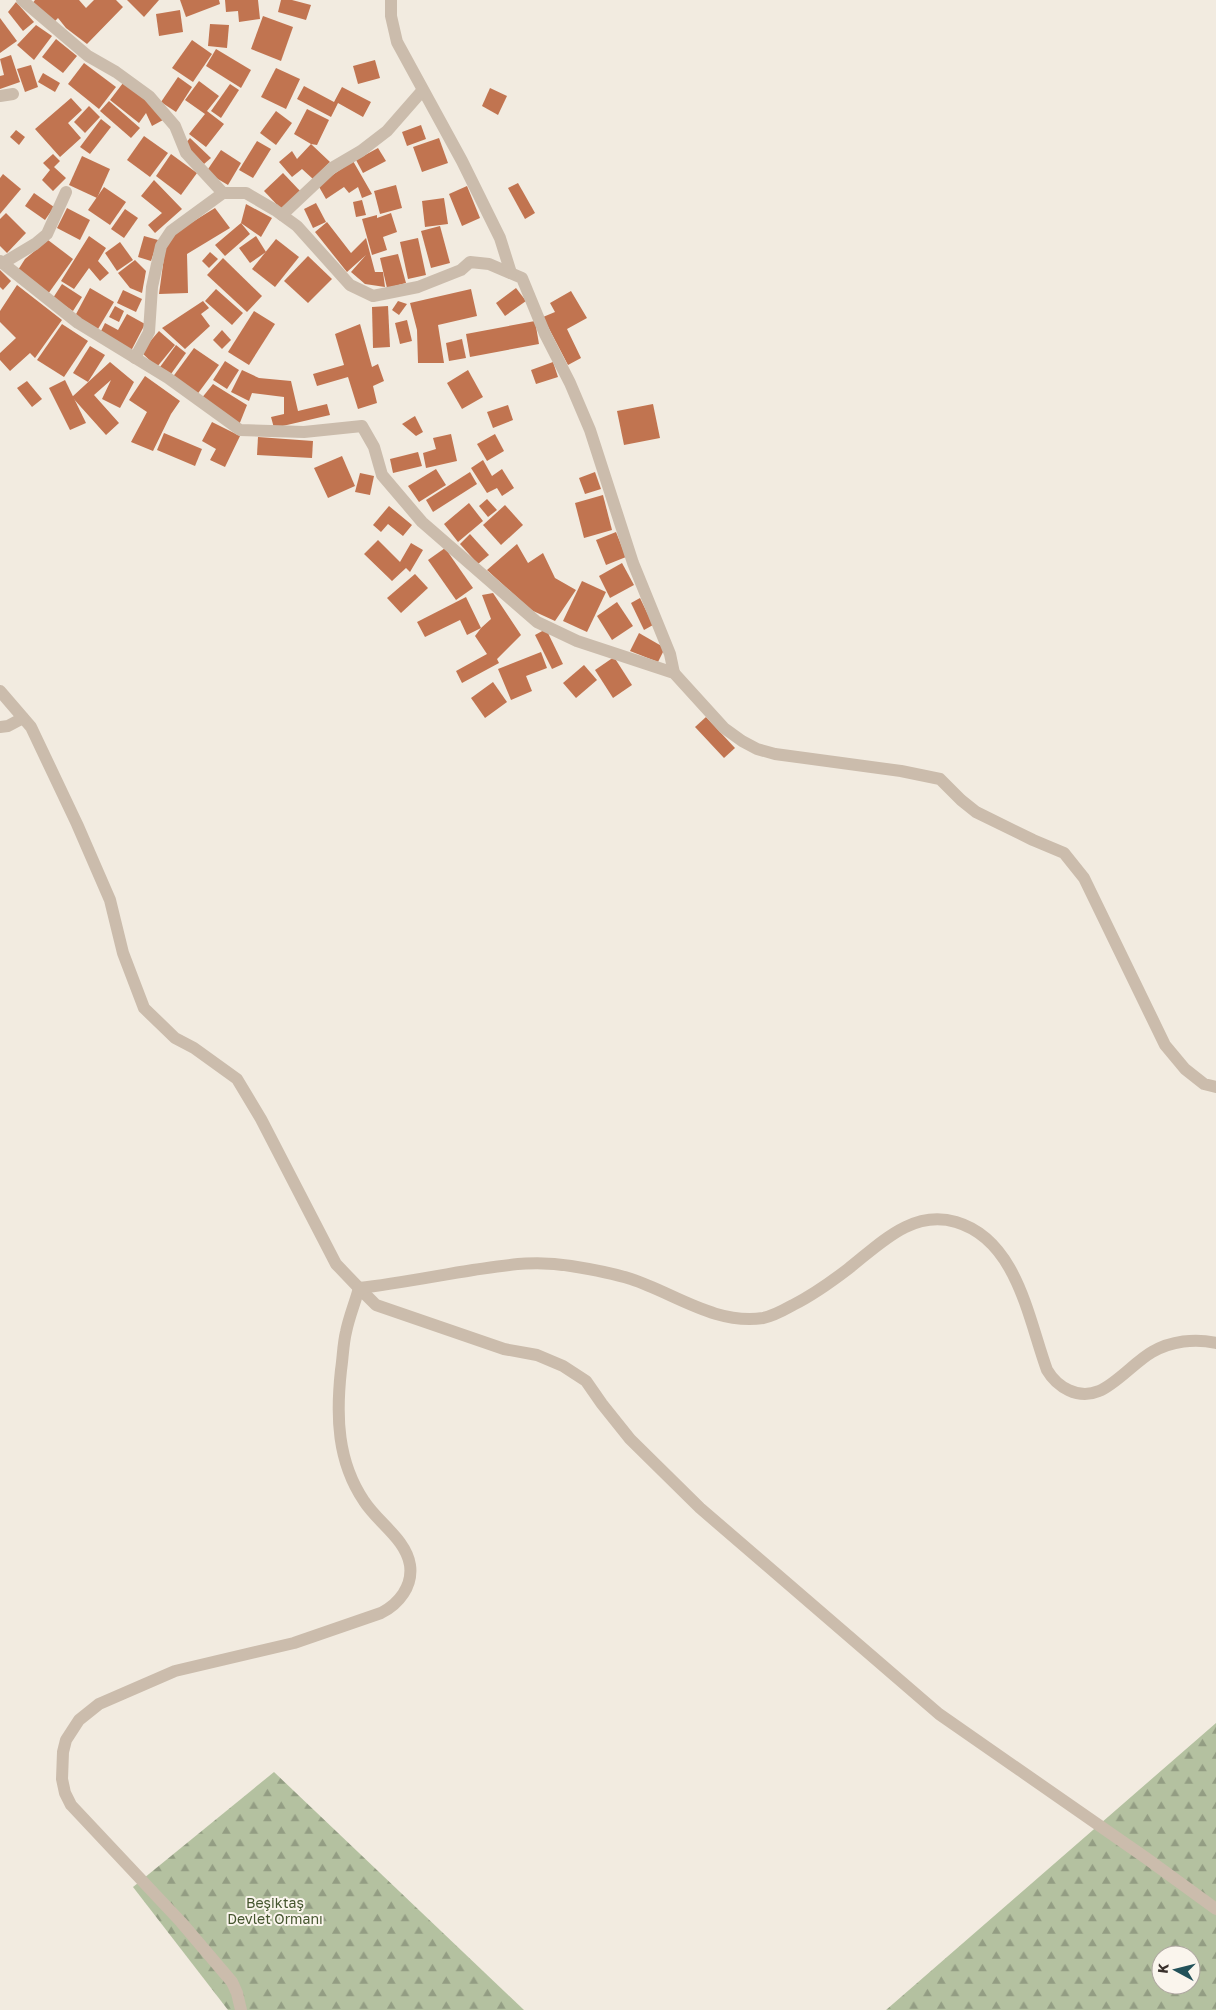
<svg xmlns="http://www.w3.org/2000/svg" width="1216" height="2010" viewBox="0 0 1216 2010" font-family="'Golos Text',sans-serif">
	<defs>
		<pattern id="forest-firs" width="22" height="20" patternUnits="userSpaceOnUse" patternTransform="scale(1.25)"><rect width="22" height="20" fill="#b4c1a0"/><path d="M5 1l3.5 6h-7zM16 11l3.5 6h-7z" fill="#939d83"/></pattern>
	</defs>
	<rect width="100%" height="100%" fill="#f2ebe0"/>
	<g fill="url(#forest-firs)" fill-rule="evenodd">
		<path d="M1216 1723V2010H886ZM1161 1955H1191V1985H1161Z"/>
		<polygon points="274,1772 524,2010 228,2010 133,1887"/>
	</g>
	<g fill="#c17450">
		<polygon points="35,0 79,0 86,8 94,0 116,0 123,7 87,44 66,28 58,18 53,23 32,4"/>
		<polygon points="127,0 159,0 144,17"/>
		<polygon points="180,0 219,0 220,4 186,17"/>
		<polygon points="225,0 258,0 260,19 239,22 238,11 226,12"/>
		<polygon points="281,0 292,0 311,5 306,20 278,12"/>
		<polygon points="16,2 34,22 23,31 8,12"/>
		<polygon points="180,10 183,32 159,36 156,14"/>
		<polygon points="263,16 293,27 281,61 251,49"/>
		<polygon points="0,18 17,41 0,53"/>
		<polygon points="210,24 229,25 227,48 208,46"/>
		<polygon points="36,25 52,36 34,60 17,45"/>
		<polygon points="56,39 77,56 63,73 42,57"/>
		<polygon points="192,40 212,54 193,82 172,68"/>
		<polygon points="216,49 251,70 241,88 206,66"/>
		<polygon points="11,55 20,82 0,89 0,76 4,75 0,59"/>
		<polygon points="375,60 380,78 358,84 353,66"/>
		<polygon points="84,63 116,87 99,109 68,84"/>
		<polygon points="31,65 38,87 25,92 17,69"/>
		<polygon points="276,68 300,79 286,109 261,97"/>
		<polygon points="43,73 60,83 55,92 38,82"/>
		<polygon points="178,77 192,87 176,112 161,102"/>
		<polygon points="199,81 219,96 207,111 224,124 206,147 189,134 205,114 185,100"/>
		<polygon points="123,83 152,105 163,120 152,126 146,113 139,123 110,100"/>
		<polygon points="230,84 239,90 221,118 211,111"/>
		<polygon points="304,86 334,102 342,87 371,102 363,117 338,103 331,117 297,99"/>
		<polygon points="490,88 507,96 498,115 482,106"/>
		<polygon points="71,98 82,110 68,123 81,138 60,157 35,129"/>
		<polygon points="109,101 140,128 131,138 100,111"/>
		<polygon points="89,106 100,117 85,133 74,122"/>
		<polygon points="307,109 329,120 317,145 311,144 330,162 313,179 302,169 292,177 279,162 292,151 297,159 311,144 294,134"/>
		<polygon points="276,111 292,123 276,145 260,133"/>
		<polygon points="101,119 111,127 90,154 80,147"/>
		<polygon points="421,125 426,139 407,146 402,132"/>
		<polygon points="16,130 25,137 19,145 10,137"/>
		<polygon points="144,136 168,153 150,177 127,160"/>
		<polygon points="190,138 211,158 204,164 184,145"/>
		<polygon points="439,138 448,163 422,172 413,147"/>
		<polygon points="257,141 271,149 253,178 239,170"/>
		<polygon points="378,148 386,161 363,173 356,160"/>
		<polygon points="221,150 241,163 228,185 206,172"/>
		<polygon points="53,154 60,161 54,167 66,178 53,191 42,180 50,170 43,163"/>
		<polygon points="171,154 197,173 181,195 156,176"/>
		<polygon points="82,156 110,169 97,198 69,185"/>
		<polygon points="353,161 372,194 362,198 358,187 349,193 344,187 326,199 318,185"/>
		<polygon points="283,173 301,192 282,210 264,191"/>
		<polygon points="3,174 21,189 0,214 0,178"/>
		<polygon points="154,180 182,209 155,233 148,225 162,213 141,196"/>
		<polygon points="518,183 535,213 525,219 508,188"/>
		<polygon points="396,185 402,208 380,214 374,191"/>
		<polygon points="467,186 480,218 462,226 449,194"/>
		<polygon points="104,187 126,202 110,225 88,210"/>
		<polygon points="34,193 54,207 45,220 25,206"/>
		<polygon points="444,198 448,224 425,227 422,201"/>
		<polygon points="362,200 366,215 356,217 353,202"/>
		<polygon points="316,203 326,222 313,228 304,209"/>
		<polygon points="246,204 272,218 261,237 241,223 250,234 225,256 215,245 241,223"/>
		<polygon points="67,208 90,220 80,240 57,228"/>
		<polygon points="215,208 230,228 187,254 188,293 159,294 165,250 173,234"/>
		<polygon points="125,209 138,218 124,238 111,229"/>
		<polygon points="6,213 26,233 7,253 0,246 0,219"/>
		<polygon points="391,213 397,232 383,237 387,250 372,255 362,219 377,215 377,218"/>
		<polygon points="327,222 351,253 366,238 375,272 383,272 385,287 365,284 351,272 366,255 347,272 315,232"/>
		<polygon points="440,226 450,263 431,268 421,231"/>
		<polygon points="89,236 106,248 98,261 109,273 100,281 89,268 74,289 61,281"/>
		<polygon points="144,236 158,240 151,261 138,257"/>
		<polygon points="256,236 266,252 250,263 239,248"/>
		<polygon points="418,238 426,275 408,279 400,242"/>
		<polygon points="276,239 299,257 275,287 252,269"/>
		<polygon points="48,240 73,259 48,294 18,270 25,259"/>
		<polygon points="120,242 133,260 117,271 105,253"/>
		<polygon points="210,252 218,259 209,268 202,261"/>
		<polygon points="398,254 406,283 387,288 380,258"/>
		<polygon points="308,256 332,279 308,303 284,281"/>
		<polygon points="223,258 262,296 247,312 207,275"/>
		<polygon points="135,260 146,271 142,293 130,288 118,273"/>
		<polygon points="0,270 11,281 3,290 0,287"/>
		<polygon points="62,284 82,297 73,311 53,298"/>
		<polygon points="17,285 62,320 35,358 30,353 10,371 0,360 0,353 16,338 0,322 0,311"/>
		<polygon points="90,288 114,302 98,329 75,316"/>
		<polygon points="516,288 526,301 505,316 496,303"/>
		<polygon points="216,289 243,313 232,325 205,301"/>
		<polygon points="471,289 477,316 438,325 444,363 418,363 417,330 410,303"/>
		<polygon points="123,290 142,299 136,312 117,303"/>
		<polygon points="571,291 587,318 567,329 581,358 568,365 543,317 555,312 550,303"/>
		<polygon points="203,301 209,308 201,314 210,326 185,349 162,328"/>
		<polygon points="398,301 407,304 399,315 392,310"/>
		<polygon points="115,306 124,311 119,322 109,317"/>
		<polygon points="388,306 390,347 373,348 372,307"/>
		<polygon points="254,311 275,324 249,365 228,352"/>
		<polygon points="127,314 145,324 131,351 100,333 105,323 118,330"/>
		<polygon points="407,320 412,341 400,344 395,323"/>
		<polygon points="535,321 539,344 470,357 466,334"/>
		<polygon points="62,324 88,341 64,377 37,360"/>
		<polygon points="360,324 372,367 378,364 384,381 373,386 377,403 358,409 348,377 317,386 313,374 344,365 335,334"/>
		<polygon points="222,330 231,340 222,349 213,340"/>
		<polygon points="159,331 175,345 157,367 141,352"/>
		<polygon points="462,339 466,358 449,361 446,343"/>
		<polygon points="176,345 186,353 171,374 160,367"/>
		<polygon points="90,346 105,355 88,382 73,373"/>
		<polygon points="194,348 219,365 196,396 172,378"/>
		<polygon points="225,361 239,370 227,389 213,380"/>
		<polygon points="110,362 134,382 120,408 102,399 111,380 94,395 119,423 106,435 72,397"/>
		<polygon points="553,362 558,377 536,384 531,370"/>
		<polygon points="242,370 259,378 291,381 298,411 327,404 330,415 274,428 271,417 284,414 284,397 252,393 249,401 231,392"/>
		<polygon points="468,370 483,397 462,409 447,383"/>
		<polygon points="145,376 180,401 171,414 153,451 131,442 147,412 129,400"/>
		<polygon points="65,380 86,423 70,430 49,388"/>
		<polygon points="27,381 42,399 32,407 17,388"/>
		<polygon points="213,384 247,405 239,425 201,399"/>
		<polygon points="653,404 660,438 624,445 617,411"/>
		<polygon points="508,405 513,420 493,428 487,412"/>
		<polygon points="415,416 423,432 416,436 402,424"/>
		<polygon points="212,422 240,436 225,467 210,460 216,449 202,441"/>
		<polygon points="164,433 202,449 195,466 157,450"/>
		<polygon points="451,434 457,461 426,468 423,453 436,449 433,438"/>
		<polygon points="495,434 504,451 487,461 477,444"/>
		<polygon points="258,437 313,441 312,458 257,455"/>
		<polygon points="418,452 422,466 393,473 390,459"/>
		<polygon points="342,456 355,486 328,498 314,468"/>
		<polygon points="483,460 492,476 502,469 514,488 502,496 497,488 487,493 471,468"/>
		<polygon points="436,469 446,485 419,502 408,486"/>
		<polygon points="470,472 477,484 433,512 426,500"/>
		<polygon points="595,472 601,489 585,494 579,478"/>
		<polygon points="360,473 374,476 370,495 355,492"/>
		<polygon points="603,495 612,530 584,538 575,503"/>
		<polygon points="487,499 497,510 488,517 479,506"/>
		<polygon points="469,503 483,521 458,542 444,524"/>
		<polygon points="505,505 523,525 501,545 483,525"/>
		<polygon points="389,506 412,525 403,536 388,524 381,532 373,525"/>
		<polygon points="616,532 626,557 606,565 596,540"/>
		<polygon points="470,534 489,555 478,564 460,544"/>
		<polygon points="378,540 400,562 411,543 423,550 410,572 406,568 392,581 364,554"/>
		<polygon points="517,544 528,563 543,553 555,578 576,590 555,621 531,610 487,570"/>
		<polygon points="445,548 473,588 456,600 428,560"/>
		<polygon points="622,563 634,585 610,598 599,576"/>
		<polygon points="415,574 428,588 401,613 387,598"/>
		<polygon points="582,581 606,592 587,632 563,621"/>
		<polygon points="493,593 521,635 497,659 499,663 462,683 456,671 487,654 475,636 481,628 467,635 460,620 425,637 417,622 466,597 481,628 491,619 482,595"/>
		<polygon points="640,598 653,625 644,630 631,603"/>
		<polygon points="617,602 633,626 612,640 597,616"/>
		<polygon points="546,629 563,664 552,669 535,635"/>
		<polygon points="639,633 665,648 658,662 630,651"/>
		<polygon points="541,652 547,668 526,676 532,691 511,700 498,669"/>
		<polygon points="614,657 632,685 613,698 595,670"/>
		<polygon points="584,665 597,680 576,698 563,683"/>
		<polygon points="493,682 507,702 485,718 471,698"/>
		<polygon points="706,717 735,748 724,758 695,727"/>
	</g>
	<g fill="none" stroke-linecap="round" stroke-linejoin="round">
		<g stroke="#cbbcac" stroke-width="12">
			<polyline points="22,0 88,56 116,72 149,96 175,126 186,153 223,193 246,193 275,210 297,226 350,285 373,296 418,287 461,270 470,262 489,264 522,278 545,334 570,383 590,430 633,563 670,654 674,673"/>
			<polyline points="391,0 391,16 397,42 462,161 500,238 511,273"/>
			<polyline points="0,96 13,94"/>
			<polyline points="282,215 332,168 361,151 387,131 422,91"/>
			<polyline points="0,261 78,323 168,378 240,430 304,432 362,426 374,447 382,475 422,522 537,622 577,641 674,673 724,728 742,741 757,749 775,754 901,771 940,779 961,800 976,812 1033,840 1064,853 1084,878 1165,1045 1185,1069 1204,1084 1216,1087"/>
			<polyline points="3,263 35,244 47,234 66,192"/>
			<polyline points="135,358 149,332 152,287 161,246 171,231 223,193"/>
			<polyline points="0,691 31,727 77,824 110,900 123,953 144,1008 175,1038 194,1048 237,1079 261,1119 336,1264 359,1288 376,1305 504,1349 537,1355 563,1366 586,1381 602,1404 630,1439 700,1508 939,1714 1146,1858 1216,1909"/>
			<polyline points="0,727 8,726 23,718"/>
			<path d="M241 2010 237 1993 232 1982 181 1922 71 1805 65 1793 62 1779 63 1752 66 1740 79 1720 99 1704 175 1671 294 1643 381 1613C399 1604 413 1586 410 1565 406 1539 378 1523 364 1501 337 1461 336 1416 341 1370 343 1357 343 1344 346 1332 349 1317 355 1303 359 1288 397 1284 435 1276 473 1270 508 1265 534 1260 571 1266 590 1269 612 1273 631 1279 674 1293 715 1325 763 1318 774 1316 784 1310 793 1305 813 1295 831 1282 848 1269 880 1244 912 1209 956 1222 1017 1240 1028 1318 1047 1370 1057 1387 1078 1400 1099 1391 1115 1385 1136 1361 1152 1352 1171 1341 1195 1338 1216 1343"/>
		</g>
	</g>
	<g text-anchor="middle" dominant-baseline="central" stroke-width="4" stroke-linejoin="round" paint-order="stroke">
		<g font-size="14" fill="#45562f" stroke="#faf5ed">
			<text x="275" y="1902">Beşiktaş<tspan x="275" dy="16">Devlet Ormanı</tspan></text>
		</g>
	</g>
	<g transform="translate(1176 1970) rotate(277)"><circle r="24" fill="#faf5ed" stroke="#ada69f"/>
	<path d="M0-4L9 19L0 12L-9 19Z" fill="#225159"/>
	<text y="-8" font-size="14" font-weight="bold" text-anchor="middle" fill="#39302b">K</text>
	</g>
</svg>
